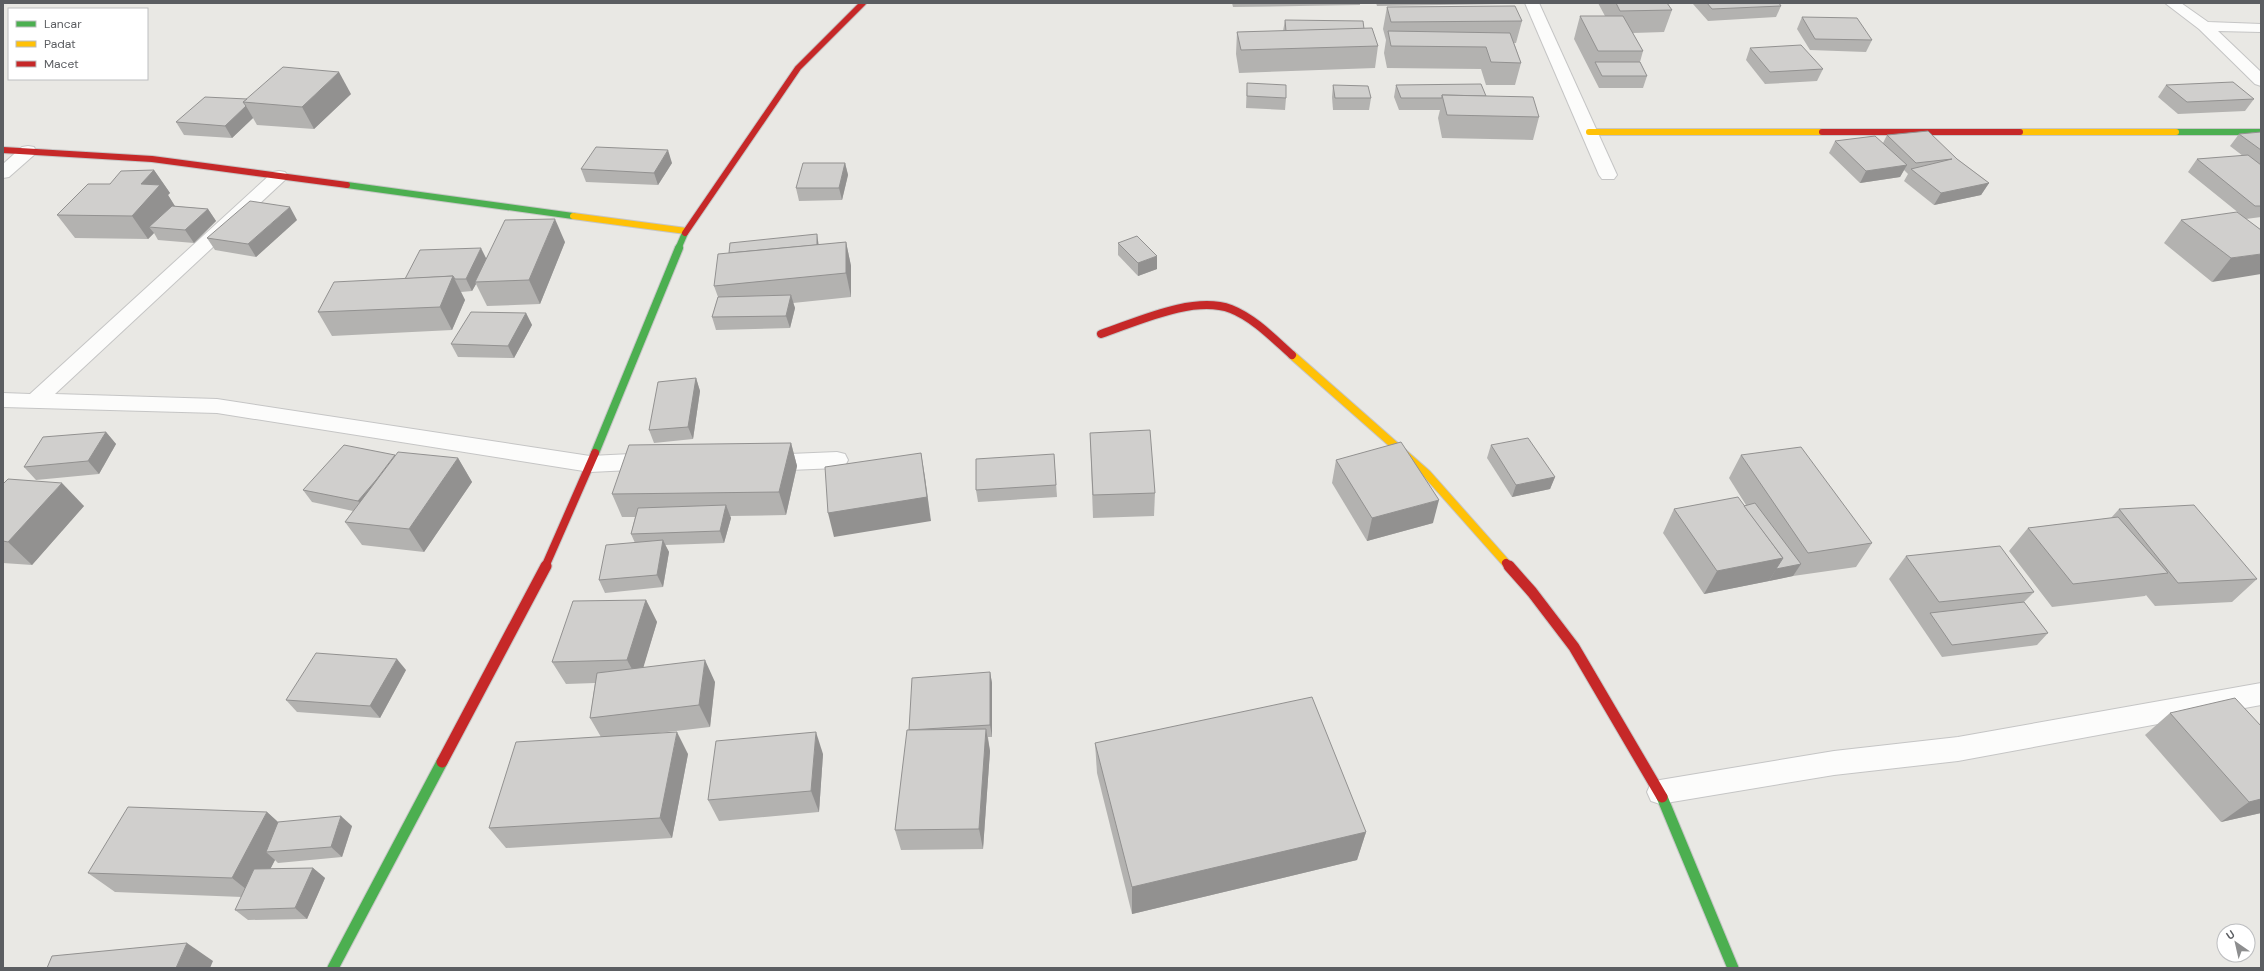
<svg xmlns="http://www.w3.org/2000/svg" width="2264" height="971" viewBox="0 0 2264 971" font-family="'DM Sans',sans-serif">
	<rect width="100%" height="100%" fill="#e9e8e4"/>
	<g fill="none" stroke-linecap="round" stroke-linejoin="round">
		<defs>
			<g id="lane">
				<polygon points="837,452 845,454 848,460 845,466 837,468 766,471 758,469 755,463 758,457 766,455"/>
				<polygon points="652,453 660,455 663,461 660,467 652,469 590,472 582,470 579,464 582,458 590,456"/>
			</g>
			<g id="street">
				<polygon points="1525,3 1539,3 1617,175 1614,179 1602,179 1599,175"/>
				<polygon points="2165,3 2181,3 2208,22 2261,24 2261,32 2218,31 2261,72 2261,86 2255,84 2199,29"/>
				<polygon points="28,146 34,147 36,151 34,155 9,177 3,178 3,164 22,147"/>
				<polygon points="279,171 285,172 288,176 285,180 55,394 217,399 590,456 598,458 601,464 598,470 590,472 217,413 3,407 3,393 30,394 273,172"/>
				<polygon points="2261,683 2261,705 1958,761 1834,775 1660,804 1651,801 1647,792 1651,783 1660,780 1834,751 1958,737"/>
			</g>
			<g id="fast-far2">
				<polyline points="2176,132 2261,132"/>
				<polyline points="347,185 573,216"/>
				<polyline points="678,249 685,233"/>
			</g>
			<polyline id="fast-far1" points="595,453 679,248"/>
			<g id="fast">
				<polyline points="1662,797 1733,968"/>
				<polyline points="333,968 442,762"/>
			</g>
			<g id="slow-far1">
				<polyline points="1589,132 1822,132"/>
				<polyline points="2020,132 2176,132"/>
				<polyline points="573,216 686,231"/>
			</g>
			<polyline id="slow" points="1292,355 1427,474 1506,563"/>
			<g id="jam-far2">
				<polyline points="1822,132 2020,132"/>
				<polyline points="3,150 152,159 347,185"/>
				<polyline points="685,233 798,68 863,3"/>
			</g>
			<g id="jam-far1">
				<path d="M1101 334C1137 322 1193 295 1231 309 1254 318 1274 339 1292 355"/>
				<polyline points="1506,563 1509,567"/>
				<polyline points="545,567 595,453"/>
			</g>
			<g id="jam">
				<polyline points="1509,566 1532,592 1574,647 1662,797"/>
				<polyline points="442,762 546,566"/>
			</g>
		</defs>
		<use href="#lane" stroke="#c5c5c5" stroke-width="2"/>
		<use href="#street" stroke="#c5c5c5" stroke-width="2"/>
		<use href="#fast-far2" stroke="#c6c6c6" stroke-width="8"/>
		<use href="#fast-far1" stroke="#c6c6c6" stroke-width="10"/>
		<use href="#fast" stroke="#c6c6c6" stroke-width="13"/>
		<use href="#slow-far1" stroke="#c6c6c6" stroke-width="8"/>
		<use href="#slow" stroke="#c6c6c6" stroke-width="10"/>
		<use href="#jam-far2" stroke="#c6c6c6" stroke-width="8"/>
		<use href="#jam-far1" stroke="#c6c6c6" stroke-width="10"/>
		<use href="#jam" stroke="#c6c6c6" stroke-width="13"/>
		<use href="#lane" fill="#fcfcfb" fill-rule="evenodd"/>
		<use href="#street" fill="#fcfcfb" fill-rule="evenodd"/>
		<use href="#fast-far2" stroke="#4caf50" stroke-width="6"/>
		<use href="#fast-far1" stroke="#4caf50" stroke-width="8"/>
		<use href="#fast" stroke="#4caf50" stroke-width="11"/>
		<use href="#slow-far1" stroke="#ffc107" stroke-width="6"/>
		<use href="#slow" stroke="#ffc107" stroke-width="8"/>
		<use href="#jam-far2" stroke="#c62828" stroke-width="6"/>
		<use href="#jam-far1" stroke="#c62828" stroke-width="8"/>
		<use href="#jam" stroke="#c62828" stroke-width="11"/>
	</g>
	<g fill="#b3b2b0">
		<polygon points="1232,3 1360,3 1360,5 1233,7"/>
		<polygon points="1376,3 1501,3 1501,4 1377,6"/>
		<polygon points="1598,3 1667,3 1672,10 1664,32 1633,33 1643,51 1640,62 1647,76 1643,88 1599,88 1574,39 1580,16 1605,16"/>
		<polygon points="1694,3 1779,3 1781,6 1776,17 1708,21 1693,4"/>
		<polygon points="1387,7 1522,21 1516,43 1514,43 1521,63 1515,85 1486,85 1481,69 1387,68 1384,53 1386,40 1383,29"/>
		<polygon points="1802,17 1872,40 1866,52 1810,50 1797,29"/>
		<polygon points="1285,20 1364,29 1378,46 1375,68 1239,73 1236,54 1237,32 1283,31"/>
		<polygon points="1750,48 1823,69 1817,81 1765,84 1746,60"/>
		<polygon points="1247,83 1286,98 1285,110 1246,108"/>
		<polygon points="1333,85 1371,98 1369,110 1333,110 1332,97"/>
		<polygon points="1396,85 1486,96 1539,117 1533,140 1442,138 1438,118 1440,110 1399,110 1394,97"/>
		<polygon points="2166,85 2254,99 2245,111 2178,114 2158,97"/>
		<polygon points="351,94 314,129 257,125 253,118 232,138 184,135 176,122 247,99"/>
		<polygon points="2261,132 2261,217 2246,219 2261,230 2212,282 2164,243 2181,220 2240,214 2188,172 2197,159 2243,156 2230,146 2239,134"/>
		<polygon points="1887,135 1957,159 1989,183 1981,195 1934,205 1904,181 1908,174 1904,170 1900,177 1860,183 1829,153 1835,141 1883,143"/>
		<polygon points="672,163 658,185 586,182 581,169"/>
		<polygon points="845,163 848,175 842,200 799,201 796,188"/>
		<polygon points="154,170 170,193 168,195 175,206 208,209 216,221 194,243 158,240 154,233 148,239 75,238 57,215 110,184"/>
		<polygon points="297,220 256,257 215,250 207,238"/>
		<polygon points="565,242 540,304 487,306 476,284 472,291 461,292 465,300 452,330 332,336 318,312 405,279 486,258"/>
		<polygon points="846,242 851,266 851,297 793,303 795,308 790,328 716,330 712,317 718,297 714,286 819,245"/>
		<polygon points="1118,243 1157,269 1138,276 1118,255"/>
		<polygon points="526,313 532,325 514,358 458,357 451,344"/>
		<polygon points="696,378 700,391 693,439 654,443 649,430"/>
		<polygon points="106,432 116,444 99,474 36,480 24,467"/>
		<polygon points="1090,433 1155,493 1154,516 1093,518"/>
		<polygon points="791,443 797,466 786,515 730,516 731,518 724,543 665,545 669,552 663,587 605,593 599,580 635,543 631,534 635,517 622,517 612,494"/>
		<polygon points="1491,445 1555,477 1550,489 1512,497 1487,458"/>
		<polygon points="1054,454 1057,497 978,502 976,490"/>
		<polygon points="395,455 458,458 472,482 424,552 362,545 345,522 353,511 312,502 303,490"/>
		<polygon points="1741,455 1872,543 1856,567 1793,576 1704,594 1663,533 1674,509 1746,505 1729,478"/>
		<polygon points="1336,460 1433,523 1367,541 1332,483"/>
		<polygon points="3,484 84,506 32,565 3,563"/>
		<polygon points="2119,509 2257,579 2232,602 2155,606 2146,595 2145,596 2052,607 2009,551 2028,528 2111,518"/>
		<polygon points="1906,556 2034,592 2024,602 2048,633 2037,645 1942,657 1889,579"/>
		<polygon points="646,600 657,622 643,667 715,682 710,727 650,734 688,754 672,838 506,848 489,828 601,737 590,718 595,683 566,684 552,662"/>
		<polygon points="406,670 380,718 297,712 286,700"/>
		<polygon points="990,672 992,683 992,737 988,737 990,751 983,849 901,850 895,830 909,730"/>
		<polygon points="2170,713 2261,726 2261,813 2221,822 2145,735"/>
		<polygon points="1095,743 1366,832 1357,860 1132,914 1097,773"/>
		<polygon points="823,754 819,812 719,821 708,800"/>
		<polygon points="267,812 278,822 352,826 342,857 278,863 275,860 270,869 313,868 325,878 307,919 248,920 235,910 242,897 115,892 88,873"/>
	</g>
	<g fill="#929190">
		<polygon points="339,72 351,94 314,129 302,107"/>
		<polygon points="246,106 253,118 232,138 225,126"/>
		<polygon points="668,150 672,163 658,185 654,173"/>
		<polygon points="845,163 848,175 842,200 839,188"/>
		<polygon points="1907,165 1900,177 1860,183 1866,171"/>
		<polygon points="154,170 170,193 168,195 176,208 149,227 154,233 148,239 132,216 141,184"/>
		<polygon points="1989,183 1981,195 1934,205 1941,193"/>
		<polygon points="290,207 297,220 256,257 248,244"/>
		<polygon points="208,209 216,221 194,243 185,230"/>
		<polygon points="555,219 565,242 540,304 529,280"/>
		<polygon points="817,234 819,247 816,253"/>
		<polygon points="846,242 851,266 851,297 846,273"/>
		<polygon points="481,248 487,260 475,282 476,284 472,291 466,279"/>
		<polygon points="2261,254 2261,274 2212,282 2231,258"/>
		<polygon points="1157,256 1157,269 1138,276 1138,263"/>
		<polygon points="453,276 465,300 452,330 440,307"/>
		<polygon points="791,295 795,308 790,328 786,316"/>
		<polygon points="526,313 532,325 514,358 508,346"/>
		<polygon points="696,378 700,391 693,439 688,427"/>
		<polygon points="106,432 116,444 99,474 88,461"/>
		<polygon points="791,443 797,466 786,515 779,492"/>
		<polygon points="921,453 925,477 931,521 834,537 828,513"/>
		<polygon points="398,456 366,514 358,501"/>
		<polygon points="458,458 472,482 424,552 409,529"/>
		<polygon points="1555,477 1550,489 1512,497 1516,485"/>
		<polygon points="62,483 84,506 32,565 8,542"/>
		<polygon points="1439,500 1433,523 1367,541 1372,518"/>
		<polygon points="726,505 731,518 724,543 720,531"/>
		<polygon points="663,540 669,552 663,587 657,575"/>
		<polygon points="1783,558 1769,581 1704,594 1717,571"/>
		<polygon points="1801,564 1793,576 1769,581 1776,569"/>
		<polygon points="646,600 657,622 639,682 627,660"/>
		<polygon points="397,659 406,670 380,718 370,706"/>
		<polygon points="705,660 715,682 710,727 699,705"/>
		<polygon points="990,672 992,683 992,737 990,725"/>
		<polygon points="986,729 990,751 983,849 979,829"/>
		<polygon points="677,732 688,754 672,838 660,818"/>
		<polygon points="816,732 823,754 819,812 811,791"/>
		<polygon points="2261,799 2261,813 2221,822 2249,802"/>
		<polygon points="267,812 289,832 266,852 275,860 256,897 232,878"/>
		<polygon points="341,816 352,826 342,857 331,847"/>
		<polygon points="1366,832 1357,860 1132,914 1132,887"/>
		<polygon points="313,868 325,878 307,919 295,908"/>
		<polygon points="187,943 213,961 210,968 176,968"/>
	</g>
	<g fill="#d0cfcd" stroke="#929190">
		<polygon points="1616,3 1667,3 1672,10 1620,11"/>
		<polygon points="1707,3 1779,3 1781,6 1712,9"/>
		<polygon points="1515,6 1522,21 1391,22 1387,7"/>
		<polygon points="1580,16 1623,16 1643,51 1598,51"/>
		<polygon points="1802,17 1857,18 1872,40 1815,39"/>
		<polygon points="1285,20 1363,21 1364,29 1286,31"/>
		<polygon points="1372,28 1378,46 1241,50 1237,32"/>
		<polygon points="1388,31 1510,33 1521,63 1491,62 1486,47 1391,46"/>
		<polygon points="1801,45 1823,69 1770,72 1750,48"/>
		<polygon points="1595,62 1640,62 1647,76 1602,76"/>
		<polygon points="283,67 339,72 302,107 243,102"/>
		<polygon points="2233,82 2254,99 2187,102 2166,85"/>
		<polygon points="1247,83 1286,85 1286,98 1247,96"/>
		<polygon points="1481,84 1486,96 1442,95 1442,98 1401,98 1396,85"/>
		<polygon points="1333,85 1368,86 1371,98 1335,98"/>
		<polygon points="1442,95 1533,97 1539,117 1447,115"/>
		<polygon points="205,97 247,99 243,102 246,106 225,126 176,122"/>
		<polygon points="1928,131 1957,159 1989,183 1941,193 1911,169 1952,159 1916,163 1887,135"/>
		<polygon points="2261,132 2261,150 2239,134"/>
		<polygon points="1875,136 1907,165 1866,171 1835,141"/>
		<polygon points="596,147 668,150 654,173 581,169"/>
		<polygon points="2248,155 2261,165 2261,206 2255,206 2197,159"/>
		<polygon points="803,163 845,163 839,188 796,188"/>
		<polygon points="154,170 141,184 160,185 132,216 57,215 88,184 110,184 121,171"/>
		<polygon points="250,201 290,207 248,244 207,238"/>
		<polygon points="172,206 208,209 185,230 149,227"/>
		<polygon points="2237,212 2261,230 2261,254 2231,258 2181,220"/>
		<polygon points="555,219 529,280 475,282 505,220"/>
		<polygon points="817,234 817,245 729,253 730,243"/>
		<polygon points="1137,236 1157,256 1138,263 1118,243"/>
		<polygon points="846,242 846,273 714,286 718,254"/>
		<polygon points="481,248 466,279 455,279 453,276 405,279 420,250"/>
		<polygon points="453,276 440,307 318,312 334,282"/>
		<polygon points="791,295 786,316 712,317 718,297"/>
		<polygon points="471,312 526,313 508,346 451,344"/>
		<polygon points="696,378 688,427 649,430 658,382"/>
		<polygon points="1150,430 1155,493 1093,495 1090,433"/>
		<polygon points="106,432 88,461 24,467 43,437"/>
		<polygon points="1528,438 1555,477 1516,485 1491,445"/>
		<polygon points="1401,442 1439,500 1372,518 1336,460"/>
		<polygon points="791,443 779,492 612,494 629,445"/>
		<polygon points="344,445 395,455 376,480 358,501 303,490"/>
		<polygon points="1801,447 1872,543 1808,553 1741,455"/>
		<polygon points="398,452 458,458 409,529 345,522"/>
		<polygon points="921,453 927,497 828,513 825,467"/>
		<polygon points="1054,454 1056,485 976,490 976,459"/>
		<polygon points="8,479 62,483 8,542 3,541 3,484"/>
		<polygon points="1738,497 1783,558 1717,571 1674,509"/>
		<polygon points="1755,503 1801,564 1776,569 1783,558 1744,506"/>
		<polygon points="726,505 720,531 631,534 638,508"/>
		<polygon points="2194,505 2257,579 2178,583 2119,509"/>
		<polygon points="2118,517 2168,573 2073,584 2028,528"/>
		<polygon points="663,540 657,575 599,580 606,545"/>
		<polygon points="2000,546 2034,592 1939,602 1906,556"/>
		<polygon points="646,600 627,660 552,662 573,601"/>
		<polygon points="2024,602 2048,633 1952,645 1930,613"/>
		<polygon points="316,653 397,659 370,706 286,700"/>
		<polygon points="705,660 699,705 590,718 597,673"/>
		<polygon points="990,672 990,725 909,730 912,678"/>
		<polygon points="1312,697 1366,832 1132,887 1095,743"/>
		<polygon points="2235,698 2261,726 2261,799 2249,802 2170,713"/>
		<polygon points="986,729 979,829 895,830 907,730"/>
		<polygon points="677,732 660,818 489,828 516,742"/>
		<polygon points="816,732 811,791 708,800 716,741"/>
		<polygon points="128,807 267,812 232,878 88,873"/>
		<polygon points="341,816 331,847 266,852 278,822"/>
		<polygon points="313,868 295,908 235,910 254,869"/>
		<polygon points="187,943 176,968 47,968 52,956"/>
	</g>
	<rect width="2264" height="971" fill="none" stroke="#5b5d61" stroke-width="8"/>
	<rect x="8" y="8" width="140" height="72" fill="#ffffff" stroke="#bdbec0"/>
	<rect x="16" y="21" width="20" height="6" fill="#4caf50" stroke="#bdbec0"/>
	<text x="44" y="28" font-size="12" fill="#5b5d61">Lancar</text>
	<rect x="16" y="41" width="20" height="6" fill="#ffc107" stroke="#bdbec0"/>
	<text x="44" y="48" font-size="12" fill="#5b5d61">Padat</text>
	<rect x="16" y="61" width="20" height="6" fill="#c62828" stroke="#bdbec0"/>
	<text x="44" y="68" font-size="12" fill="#5b5d61">Macet</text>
	<g transform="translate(2236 943) rotate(326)"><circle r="19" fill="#ffffff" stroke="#bdbec0"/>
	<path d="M0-3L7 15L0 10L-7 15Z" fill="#8d8e8f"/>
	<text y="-6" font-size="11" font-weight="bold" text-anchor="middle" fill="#5b5d61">U</text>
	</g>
</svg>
